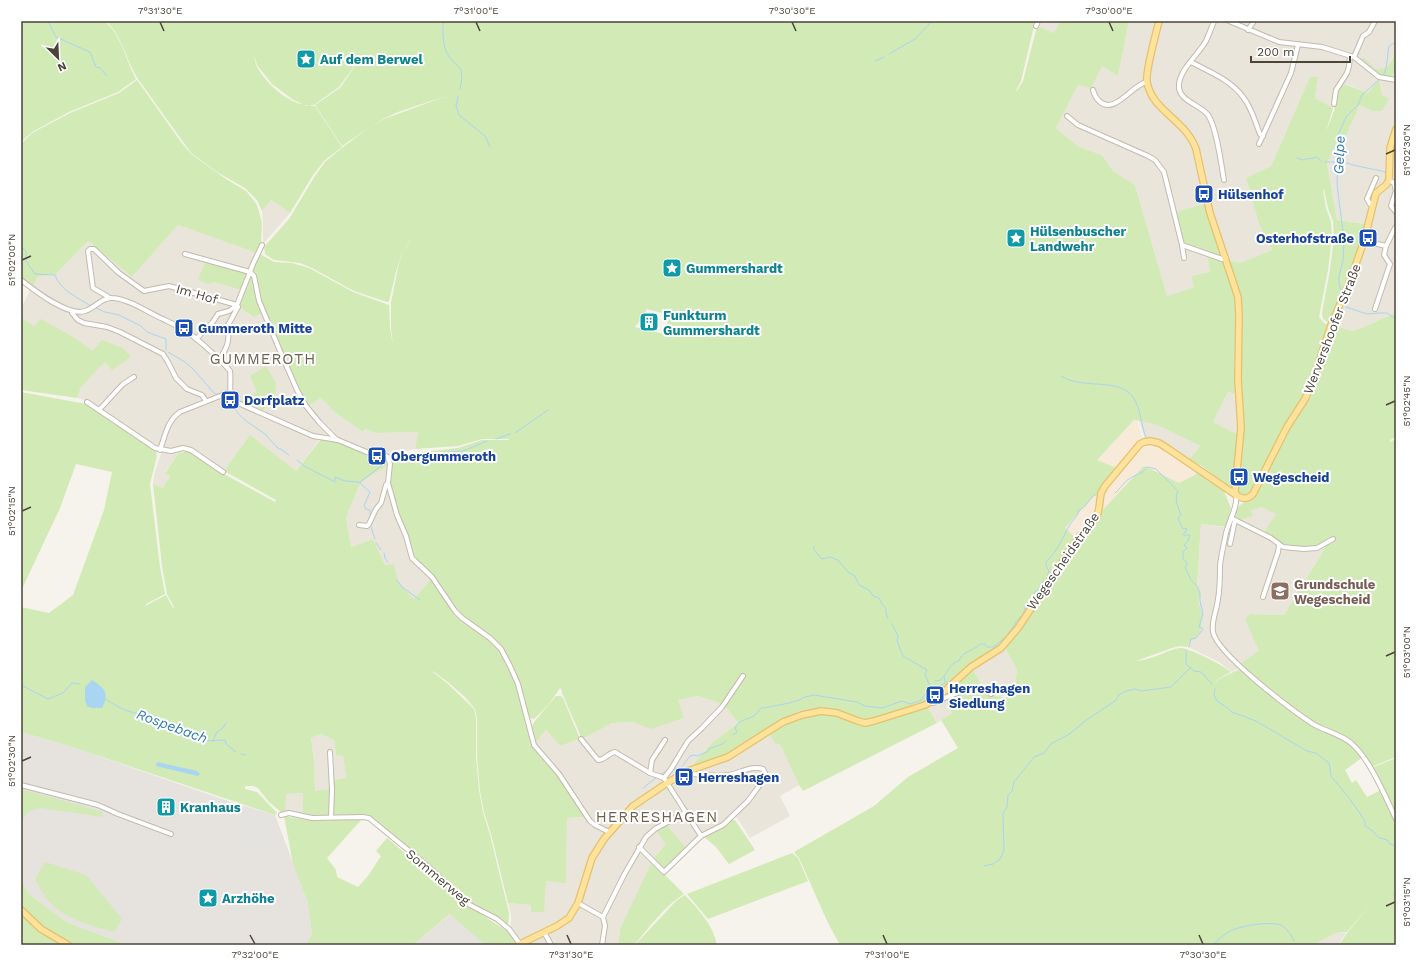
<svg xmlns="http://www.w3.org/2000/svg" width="1417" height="966" viewBox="0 0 1417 966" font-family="'Work Sans',sans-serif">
	<rect width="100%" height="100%" fill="#f6f3ec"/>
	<g fill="#eae5da">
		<polygon points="1040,21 1060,21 1054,33 1037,26"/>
		<polygon points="1129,21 1396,21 1396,49 1389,65 1383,69 1375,69 1364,57 1360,60 1356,60 1362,67 1379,79 1396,81 1395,313 1364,327 1352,331 1333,325 1370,224 1337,220 1327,163 1334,146 1340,148 1360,105 1372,111 1382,95 1379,80 1368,93 1351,86 1338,82 1334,89 1333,108 1315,98 1318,77 1310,77 1271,166 1246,178 1259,224 1272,250 1240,263 1229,260 1209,203 1173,213 1181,247 1207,255 1210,272 1191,276 1194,287 1167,296 1135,185 1113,171 1102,155 1079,147 1056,128 1078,85 1102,66 1118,76"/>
		<polygon points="271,200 290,213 263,244 263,223 262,211"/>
		<polygon points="178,225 257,253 249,269 206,258 214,282 241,290 237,302 242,309 252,317 262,313 296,391 308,406 321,398 333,411 363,432 365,429 377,433 418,432 415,449 389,454 371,451 355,446 340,438 323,435 296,471 224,471 184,447 165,472 170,476 163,488 153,484 154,475 163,448 155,446 97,406 88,401 77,398 81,387 106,361 112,369 131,357 93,352 73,337 34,326 21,317 21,308 37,277 56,274 88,241 132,277"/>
		<polygon points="1228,392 1237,394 1239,435 1213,422"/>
		<polygon points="1139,421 1145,421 1168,430 1200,446 1189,460 1145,439"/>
		<polygon points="388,465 386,479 404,535 407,550 410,558 431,579 414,600 399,584 394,564 385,565 373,539 351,547 346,517 361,482"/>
		<polygon points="1261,507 1277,514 1264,532 1241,520 1252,516 1251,511"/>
		<polygon points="1232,522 1242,524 1275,543 1277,547 1281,548 1280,551 1318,548 1324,546 1325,548 1284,615 1250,614 1259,651 1241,667 1232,672 1219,662 1188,647 1189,643 1200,634 1203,614 1198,602 1200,590 1197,585 1201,524 1230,528"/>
		<polygon points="1004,646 1017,670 1013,695 1000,696 987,691 972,669"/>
		<polygon points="697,696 717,702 726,707 738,723 712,743 690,768 694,773 727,760 769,733 780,744 799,785 780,796 790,816 750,838 734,813 723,823 700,833 686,848 666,824 657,830 667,844 620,929 618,945 529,945 525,938 521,940 511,930 511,915 508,903 531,905 531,912 546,881 566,882 567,818 589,817 583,804 560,773 535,743 546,730 560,746 581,739 612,723 633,722 651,728 684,718 678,700"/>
		<polygon points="946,699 952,713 937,723 927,706"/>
		<polygon points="321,734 334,740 336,755 343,755 346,779 330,780 330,789 315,791 314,760 311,738"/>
		<polygon points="304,793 303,814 285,813 285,794"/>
		<polygon points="1336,933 1346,933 1338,945 1313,945"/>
	</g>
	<g fill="#f7ead8">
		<polygon points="1134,420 1137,421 1143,440 1117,468 1097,460"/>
		<polygon points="1146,443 1158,445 1198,471 1195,475 1179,483 1101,512 1102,494 1141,446"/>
		<polygon points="1103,486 1099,493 1095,513 1077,539 1065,529"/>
	</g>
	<g fill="#e6e2dd">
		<polygon points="21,732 72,747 228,801 275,815 307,900 312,934 306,945 128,945 68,923 29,894 21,880"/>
		<polygon points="451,914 485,945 413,945"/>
	</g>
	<g fill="#d2eab5" fill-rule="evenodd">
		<path d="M21 21H104C121 33 126 61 136 79L118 92 69 112 32 132 21 142Z"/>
		<path d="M106 21H974V24V21H1037L1034 26 1021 81 1016 91H1017L1023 81 1037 26 1054 33 1060 21H1129L1118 76 1102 66 1091 88 1078 85 1056 128 1079 147 1102 155 1113 171 1135 185 1167 296 1194 287 1191 276 1210 272 1207 255 1240 263 1272 250 1259 224 1246 178 1271 166 1310 77H1318L1315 98 1333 108 1326 132 1334 111 1338 88 1341 83 1368 93 1379 79 1382 95 1389 99 1382 111H1372L1360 105 1340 148 1334 147 1327 163 1337 220 1367 224C1359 258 1344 291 1330 323 1324 321 1322 319 1322 312L1330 270 1334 237 1333 221 1328 208 1324 190H1323L1326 208 1331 222 1332 237 1328 270 1319 317 1324 323 1328 325 1313 378 1263 472 1249 494 1245 496H1241L1238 490 1241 395 1228 392 1213 422 1239 435 1234 485 1232 487 1229 488 1202 466 1189 460 1200 446C1179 436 1157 422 1134 420L1097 460 1117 468 1103 486 1065 528 1077 539 1016 628 1003 644 927 702 869 721 863 720 837 712 800 714 727 755 690 768 712 743 738 723 726 707 717 702 697 696 678 700 684 718 651 729 633 722 612 723 582 739 562 693V690L560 688 549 704 534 719 530 718 526 710 520 683 513 666 501 647 463 617 435 579 416 560 399 515 390 484 393 458 397 455 458 448 482 440H508L510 438 508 439H482L458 446 415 449 418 432 377 433 365 429 363 432 333 411 321 398 308 406 298 390 260 301 251 271 260 254 274 262 292 263 309 268 353 292 389 305 390 328 393 346 391 328V303L399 263 404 250 413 237C397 255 395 279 389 301L387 302 354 291 310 267 300 263 274 260 265 254 264 247 289 219 315 176 325 162 343 147 370 127 384 119 441 98 453 96 471 84 453 96 440 98 398 112 383 119 370 127 342 146 315 105 340 88 361 57 339 87 314 105 306 106 292 99 272 84 257 65 254 54C255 58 255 63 257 67 268 86 291 107 315 106L342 147 324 161 313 175 290 213 271 200 262 211 257 200 245 188 217 172 191 153 138 79C126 60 122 35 106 21ZM647 309 670 315 664 334 635 327 642 318Z"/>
		<path d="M1396 49V69L1392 78 1379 76 1360 60 1364 57 1375 69C1390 70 1391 62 1396 49Z"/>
		<polygon points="137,80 181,142 191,154 226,179 246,191 254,201 257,205 262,223 261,245 257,253 178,225 132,277 88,241 56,274 37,277 33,286 21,278 21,144 32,133 70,113 119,93"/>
		<polygon points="1205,204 1222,257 1183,243 1176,212"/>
		<polygon points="205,262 248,273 241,290 214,282 208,284 198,280"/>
		<polygon points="250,276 253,277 254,289 262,313 253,317 242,309 239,306"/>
		<path d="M1396 311V437L1390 440V442L1396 439V757L1371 767 1351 742 1315 724 1287 704 1240 664 1259 651 1245 619 1250 614 1284 615 1325 548 1323 544C1313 549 1293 550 1283 545 1277 541 1271 536 1264 532L1276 514 1261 507 1251 511 1253 516 1241 520 1236 518 1234 515C1237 506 1242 503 1250 499L1289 427 1307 399 1317 380 1333 325 1352 331 1364 327 1395 313Z"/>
		<polygon points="21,317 34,326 41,319 73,337 93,351 102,340 123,348 131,357 112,370 105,362 81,387 77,398 21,390"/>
		<polygon points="266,366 276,383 275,398 263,410 240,401 257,392 250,376"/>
		<polygon points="21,392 86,404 156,451 157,456 150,484 160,567 165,594 146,604 145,606 166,595 173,608 174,607 167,594 162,566 153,484 163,488 170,476 165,473 179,453 189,451 222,473 275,502 276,500 224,471 250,435 296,471 321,439 340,443 370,455 383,457 387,460 388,465 361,482 346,517 351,547 373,539 385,565 394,564 399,584 414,599 431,579 460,618 491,641 500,652 509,666 516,684 533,746 560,778 585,817 567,818 566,883 546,881 544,912 531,912 531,905 508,903 491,834 484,812 480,791 477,756 477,719 475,709 465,697 449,683 433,671 433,672 448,684 474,709 476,719 476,756 479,790 483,812 490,835 509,913 508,927 466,900 397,842 380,824 366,815 333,815 333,780 346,778 343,756 336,755 334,740 321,734 311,738 314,760 315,791 330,789 329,815 311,816 303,814 303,793 286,794 285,813 281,812 269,802 258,788 253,786 245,786 245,789 257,792 277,813 275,815 72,747 21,732 21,607 49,613 73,595 104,510 112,472 76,464 60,508 21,591"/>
		<path d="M1144 466 1179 483 1195 475 1198 471 1208 480 1223 489 1231 508 1227 527 1201 524 1197 585 1201 594 1198 602 1203 614 1200 634 1189 643 1188 647 1180 646 1172 648 1136 661C1149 660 1160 654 1172 650 1174 649 1178 648 1181 648 1190 648 1224 666 1231 672L1218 679 1212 685 1219 679 1242 668 1314 725 1350 743 1363 757 1345 770 1352 783 1356 780 1367 797 1381 790 1396 820V945H1339L1347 933 1374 900 1347 932 1336 933 1313 945H840L828 923 799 858 794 852 874 806 908 777 958 748 941 720 952 713 946 699 939 698 972 669C986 689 985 698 1013 697L1017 670 1004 646 1071 550 1101 512Z"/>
		<polygon points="556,696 561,696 563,698 580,739 560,746 546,730 535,743 532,726 535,721"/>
		<polygon points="927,706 937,723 803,791 799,785 780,744 775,743 769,733 783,725 801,718 822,714 836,716 856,723"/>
		<polygon points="1396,758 1396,816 1371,768"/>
		<polygon points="21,789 103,812 102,817 41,808 29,811 21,821"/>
		<polygon points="284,816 312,821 362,819 327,858 336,870 337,877 358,887 368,876 381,856 376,851 387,838 461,901 507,931 517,943 515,945 485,945 450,914 413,945 306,945 312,934 307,900 293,864"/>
		<polygon points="731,820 735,820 755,850 729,864 716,847 703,836 725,826"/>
		<polygon points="666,824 686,848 664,870 653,860 666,844 656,830"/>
		<polygon points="792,853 798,858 808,881 708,919 687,894"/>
		<path d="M45 862 86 875 122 919 114 932C91 925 62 919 47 899 42 893 39 886 35 879Z"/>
		<path d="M652 862 684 894C664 906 649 928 634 945H618L620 929Z"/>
		<polygon points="21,880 29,894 68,923 128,945 21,945"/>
		<path d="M685 895C699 910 713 925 717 945H635L677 900Z"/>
	</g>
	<polygon fill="#e5e3e0" points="242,812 274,818 280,837 282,856 237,845"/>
	<g fill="#a9d4f2">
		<path d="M92 680C106 689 109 694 102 708H91L87 706 85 700V687Z"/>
		<polygon points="157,762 197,771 200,774 198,776 156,766"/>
	</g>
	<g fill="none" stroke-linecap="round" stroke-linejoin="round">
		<g stroke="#a9d4f2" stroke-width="1">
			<polyline points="48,21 56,37 90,52 96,67 100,68 107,76"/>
			<path d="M443 21C443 33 442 48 450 58 453 62 458 66 461 69L462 78 460 89"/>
			<polyline points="889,54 915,39 932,21"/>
			<polyline points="875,61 884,57"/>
			<path d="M1383 76C1388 67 1387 56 1389 46L1396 42"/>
			<polyline points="458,97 456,106 459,115 485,136 490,147"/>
			<path d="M1297 158 1303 160C1308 158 1312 159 1317 157L1321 161"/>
			<polyline points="1325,162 1337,162 1339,160 1353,165 1386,172"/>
			<path d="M21 246 26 251V261L35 274 55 275C60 290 78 298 91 306"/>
			<polyline points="1341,290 1339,283 1339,276 1343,261 1344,240 1337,184 1338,158 1341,139 1338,135 1346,117 1358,105 1362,95 1381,78"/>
			<polyline points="1345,301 1346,307 1367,314 1379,313 1387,313 1396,319"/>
			<polyline points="96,308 105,312 119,315 141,326 147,332 166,339 166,350"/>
			<polyline points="168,352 185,362 193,369 215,394 218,394"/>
			<path d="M1061 376C1082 390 1119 377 1133 397 1141 409 1141 425 1146 438"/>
			<path d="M232 402C237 419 253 424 266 435 270 440 275 445 279 449H281L289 455"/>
			<polyline points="515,433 548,410"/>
			<polyline points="496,439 510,434"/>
			<polyline points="398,456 463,451 487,441"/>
			<polyline points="297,460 304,466 335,482 335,477 345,481 359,482 370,492 364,506 366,509 370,510 370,514"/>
			<polyline points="359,483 382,465 383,461 387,461"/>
			<path d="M1115 493C1119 490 1126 480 1129 479 1136 474 1142 475 1147 467L1156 469 1178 491C1174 499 1178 507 1181 515L1178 518 1182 528 1187 529 1183 535H1190L1188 541 1184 545 1187 548 1183 552V559L1186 561 1187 564 1185 567 1191 580 1198 587 1200 594V601L1203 614 1199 627 1202 628 1203 629 1196 638 1191 639 1189 647"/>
			<polyline points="371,527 375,539"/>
			<polyline points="376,543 381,550"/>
			<polyline points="814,546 814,550 822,559 830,557 838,560 849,573 855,576 859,585 869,590 873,596 879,598 882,604 886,608 886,613 888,618"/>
			<polyline points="384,553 385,558 388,562"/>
			<path d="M1047 577 1049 571 1046 566V562C1057 552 1062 539 1069 526 1072 521 1078 516 1079 510 1086 507 1088 502 1092 497 1093 496 1098 493 1099 493"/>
			<polyline points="397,580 402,587 420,600"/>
			<polyline points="892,624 898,636 897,641 903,656 927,670 925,674 929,684"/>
			<polyline points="1186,651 1186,664 1194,671 1201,672 1212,684"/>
			<polyline points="935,681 941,680 943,677"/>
			<polyline points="21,685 48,699 63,693 72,683 80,684"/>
			<polyline points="1215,689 1214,695 1217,701 1229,709 1232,712 1256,721 1307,751 1316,753 1329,763 1331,776 1350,799 1365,821 1365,826 1373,831 1378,837 1387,840 1389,843 1396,847"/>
			<path d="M105 699C119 707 127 713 143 714L145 716H148L152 720 160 719 166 721 170 727 178 731 189 733 196 738H201L206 741 225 740 226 744 236 752"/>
			<path d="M733 735 737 732 735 728C739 720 745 720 752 717 756 715 759 711 762 707L764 708 789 703 799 700 805 697 814 695 857 702 865 706 882 708 902 701 910 704 922 700V698L927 693 947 682H945L944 676C949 670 951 662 959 661 962 651 974 651 980 644H985L987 647H993L1006 637 1018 619 1023 615 1026 604 1034 596 1035 592 1040 587 1044 580"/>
			<polyline points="213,741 217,732 223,728 226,723"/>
			<polyline points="241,754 246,755"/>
			<polyline points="674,769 681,768 690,756 694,755 697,756 707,752 709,749 722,744 726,741"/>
			<polyline points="661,774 669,770"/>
			<polyline points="643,788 657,777"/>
			<polyline points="984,866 993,864 1000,859 1004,851 1003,813 1007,807 1008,795 1012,791 1014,782 1034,757 1044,753 1051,744 1071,733 1085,721 1115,701 1119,695 1126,691 1135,689 1141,691 1171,687 1190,668"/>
			<polyline points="1396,867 1396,869"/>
			<polyline points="1396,889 1394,893 1396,902"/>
			<path d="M1213 945C1217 941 1222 936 1227 933 1236 926 1273 920 1283 926 1288 930 1292 936 1294 941"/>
		</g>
		<defs>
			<g id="minor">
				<path d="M1214 21C1212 27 1209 34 1206 41 1198 55 1181 68 1179 84 1177 101 1200 104 1208 115 1217 128 1221 164 1224 180"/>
				<polyline points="1229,21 1279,42 1322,47 1354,57 1379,77 1396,80"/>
				<polyline points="1036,26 1038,21"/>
				<polyline points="1248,30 1254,21"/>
				<polyline points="1354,57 1363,36 1369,32 1375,21"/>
				<path d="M1191 62C1208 71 1231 80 1243 97 1252 108 1255 122 1260 134L1263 136"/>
				<path d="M1093 90C1094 94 1095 97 1099 101 1115 116 1132 84 1147 82"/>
				<polyline points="1334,104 1336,90 1347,73 1349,66 1350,56"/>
				<polyline points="1067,116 1078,125 1148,156 1155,160 1164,172 1182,245 1222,259 1226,258"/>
				<polyline points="1259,144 1291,73 1298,45"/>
				<polyline points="1389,180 1394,183 1396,191 1391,206 1396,212"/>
				<polyline points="1373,205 1370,204 1367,199 1376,178"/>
				<polyline points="1364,241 1386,246 1384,255 1390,264 1375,309"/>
				<polyline points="1182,245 1184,258"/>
				<polyline points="1386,246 1395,228"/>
				<polyline points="185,254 250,272 254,276 259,301 283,358 297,390 306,406 319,422 337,440"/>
				<path d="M21 280C34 290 68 317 85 311 95 308 102 297 112 298 127 298 149 313 163 319 171 323 180 327 187 332 198 339 222 361 230 371 232 384 226 395 238 403L313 436 338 440 369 453 384 455 388 457 390 464 388 483 397 515 406 536 412 558 432 577 455 611 462 618 490 638 501 649 510 666 518 684 534 745 559 774 590 821 595 825 609 832"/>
				<path d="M109 298 107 296 93 288 88 251 90 249H94L119 273 144 291 169 286 237 305 238 307 227 327C231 341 226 349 219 360"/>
				<polyline points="72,311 72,313 78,320 84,323 107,327 120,332 163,354 168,362 176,378 187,389 202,395 206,401"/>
				<polyline points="196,339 212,323 218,314 229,311 237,305 253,264 262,245"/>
				<polyline points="87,402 155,448 171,451 183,448 191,450 223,472"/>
				<polyline points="99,410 123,384 134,377"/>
				<path d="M160 450C165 436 167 421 180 412L230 392"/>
				<path d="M1236 495C1238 507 1229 521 1226 533 1224 544 1221 555 1220 566 1220 577 1220 588 1218 599 1217 610 1211 621 1213 632 1217 654 1293 711 1313 724 1325 731 1340 734 1351 743 1370 759 1385 796 1396 819"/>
				<polyline points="1231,518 1271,538 1283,547 1304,549 1317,548 1333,539"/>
				<polyline points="359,525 367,526 369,524 376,509 381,503 386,485 388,483"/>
				<polyline points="1230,544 1235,520"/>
				<polyline points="1263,597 1278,552 1279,545"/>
				<path d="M933 703C949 696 974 683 991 694"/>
				<path d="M581 739 598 760C605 760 608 753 615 752L650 773 664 778 701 836"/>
				<polyline points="330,752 332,790 331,817"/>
				<polyline points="650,773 652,760 665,740"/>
				<polyline points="664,778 671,769 688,741 702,728 722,707 743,676"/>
				<polyline points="21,785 98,805 118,814 171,834"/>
				<polyline points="281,815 289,813 312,818 363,817 369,818 430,868 460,897 470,905 497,919 509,929 520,944"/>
				<path d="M639 847 664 872 701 836 723 825 748 801 765 778V773L763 769C751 765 740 773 729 775 717 777 704 775 693 774L688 771"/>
				<polyline points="578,903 603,917 624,875 646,837 655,829 686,812"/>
				<polyline points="544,932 551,945"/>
				<polyline points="602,945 605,926 603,917"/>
			</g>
			<g id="major">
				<path d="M1159 21C1156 34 1145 72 1147 82 1152 111 1186 120 1196 149L1210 213 1238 297 1239 315 1238 380 1241 428 1235 491 1236 495"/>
				<polyline points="21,910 41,929 68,945"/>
				<path d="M518 945 557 926 569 918 578 903 592 858 604 839 633 806 667 783 688 771 728 757 783 722 802 715 821 711 837 713 858 721 865 723 874 721 925 705 938 697 971 667 1001 648 1018 628 1079 537 1097 517 1099 508 1101 493 1105 486 1140 444 1144 442 1150 441 1159 443 1167 448 1236 495C1243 499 1247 500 1253 494L1287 427 1305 399 1312 384 1331 325 1349 284 1364 241 1376 193 1386 185 1389 180 1390 148 1396 129"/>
			</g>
		</defs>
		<use href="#minor" stroke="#c2bbae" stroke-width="6"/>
		<use href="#major" stroke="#e6c16a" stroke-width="8"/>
		<use href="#minor" stroke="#fff" stroke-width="4"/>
		<use href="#major" stroke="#ffe39c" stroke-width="5.5"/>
	</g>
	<path fill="none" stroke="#4b4439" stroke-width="1.5" d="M160 22 164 31M476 22 480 31M792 22 796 31M1109 22 1113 31M1386 154 1395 150M22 260 31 256M1386 405 1395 401M22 511 31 507M1386 656 1395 652M22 761 31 757M1386 906 1395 902M250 935 255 944M567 935 571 944M883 935 887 944M1199 935 1203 944"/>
	<defs>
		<symbol id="sight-square" viewBox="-11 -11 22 22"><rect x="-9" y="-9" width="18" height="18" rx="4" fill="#0f9aa8" stroke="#fff"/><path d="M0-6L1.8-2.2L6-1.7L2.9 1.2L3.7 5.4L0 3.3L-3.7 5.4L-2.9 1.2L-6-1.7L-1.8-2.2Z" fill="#fff"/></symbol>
		<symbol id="bus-square" viewBox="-11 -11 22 22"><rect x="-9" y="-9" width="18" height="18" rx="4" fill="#1a4fb4" stroke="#fff"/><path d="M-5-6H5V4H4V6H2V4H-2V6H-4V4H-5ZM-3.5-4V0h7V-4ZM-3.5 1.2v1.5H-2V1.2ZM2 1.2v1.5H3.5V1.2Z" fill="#fff"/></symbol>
		<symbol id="building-square" viewBox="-11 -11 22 22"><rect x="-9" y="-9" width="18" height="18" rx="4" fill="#0f9aa8" stroke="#fff"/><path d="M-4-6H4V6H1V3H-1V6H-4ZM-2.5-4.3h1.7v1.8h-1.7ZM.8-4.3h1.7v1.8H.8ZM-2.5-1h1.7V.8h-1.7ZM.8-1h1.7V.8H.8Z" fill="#fff"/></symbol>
		<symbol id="school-square" viewBox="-11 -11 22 22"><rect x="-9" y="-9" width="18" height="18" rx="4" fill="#8d6e63" stroke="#fff"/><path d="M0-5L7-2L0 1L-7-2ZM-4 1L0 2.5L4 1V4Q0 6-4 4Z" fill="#fff"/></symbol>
	</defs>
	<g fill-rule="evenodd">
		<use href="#sight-square" x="295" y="48" width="22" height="22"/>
		<use href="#bus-square" x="1193" y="183" width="22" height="22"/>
		<use href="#sight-square" x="1005" y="227" width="22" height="22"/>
		<use href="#bus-square" x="1357" y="227" width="22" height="22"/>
		<use href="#sight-square" x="661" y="257" width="22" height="22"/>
		<use href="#building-square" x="638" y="311" width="22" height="22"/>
		<use href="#bus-square" x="173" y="317" width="22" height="22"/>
		<use href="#bus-square" x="219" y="389" width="22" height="22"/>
		<use href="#bus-square" x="366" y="445" width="22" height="22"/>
		<use href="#bus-square" x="1228" y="466" width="22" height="22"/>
		<use href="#school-square" x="1269" y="580" width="22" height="22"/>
		<use href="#bus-square" x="924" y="684" width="22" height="22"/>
		<use href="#bus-square" x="673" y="766" width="22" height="22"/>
		<use href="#building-square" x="155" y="796" width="22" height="22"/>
		<use href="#sight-square" x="197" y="887" width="22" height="22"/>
	</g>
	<g text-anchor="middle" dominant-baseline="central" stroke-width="4" stroke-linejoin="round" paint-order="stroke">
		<g font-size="13" font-weight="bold" fill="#0d838f" stroke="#fff" text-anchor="start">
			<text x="320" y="59">Auf dem Berwel</text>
			<text x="1030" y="231">Hülsenbuscher<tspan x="1030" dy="15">Landwehr</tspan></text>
			<text x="686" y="268">Gummershardt</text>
			<text x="663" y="315">Funkturm<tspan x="663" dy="15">Gummershardt</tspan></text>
			<text x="180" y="807">Kranhaus</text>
			<text x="222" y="898">Arzhöhe</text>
		</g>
		<g font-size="13" font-weight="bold" fill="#164399" stroke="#fff" text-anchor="start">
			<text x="1218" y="194">Hülsenhof</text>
			<text x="1354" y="238" text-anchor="end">Osterhofstraße</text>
			<text x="198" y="328">Gummeroth Mitte</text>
			<text x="244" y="400">Dorfplatz</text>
			<text x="391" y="456">Obergummeroth</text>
			<text x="1253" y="477">Wegescheid</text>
			<text x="949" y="688">Herreshagen<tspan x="949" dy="15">Siedlung</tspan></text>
			<text x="698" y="777">Herreshagen</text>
		</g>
		<g font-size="13" fill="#4b4439" stroke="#fff">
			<text transform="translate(197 294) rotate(16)">Im Hof</text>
			<text transform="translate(1332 329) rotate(-69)">Wervershoofer Straße</text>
			<text transform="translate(1063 561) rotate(-55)">Wegescheidstraße</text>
			<text transform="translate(438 877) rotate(40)">Sommerweg</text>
		</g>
		<g font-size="13" font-weight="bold" fill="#785e54" stroke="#fff" text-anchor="start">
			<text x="1294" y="584">Grundschule<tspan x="1294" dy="15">Wegescheid</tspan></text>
		</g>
		<g font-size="14" font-style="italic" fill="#2e7ab2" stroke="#fff">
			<text transform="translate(1339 155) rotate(-88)">Gelpe</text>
			<text transform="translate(172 726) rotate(20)">Rospebach</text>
		</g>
		<g font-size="15" letter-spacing="1" fill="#6e6250" stroke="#fff">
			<text x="263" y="359">GUMMEROTH</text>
			<text x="657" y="817">HERRESHAGEN</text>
		</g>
	</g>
	<rect width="1417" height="966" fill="none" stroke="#ffffff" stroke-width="44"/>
	<g transform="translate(58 58) rotate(156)" stroke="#ffffff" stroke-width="3" paint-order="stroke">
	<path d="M0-3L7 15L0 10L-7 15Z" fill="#4b4439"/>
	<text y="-6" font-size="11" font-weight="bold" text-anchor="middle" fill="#4b4439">N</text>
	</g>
	<path d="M1251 56v6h99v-6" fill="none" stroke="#4b4439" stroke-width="2"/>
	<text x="1257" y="56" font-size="12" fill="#4b4439" stroke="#ffffff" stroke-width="3" paint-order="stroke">200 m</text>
	<rect x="22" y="22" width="1373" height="922" fill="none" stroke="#4b4439" stroke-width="1.5"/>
	<g font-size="10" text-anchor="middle" fill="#4b4439">
		<text x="160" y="14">7°31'30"E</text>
		<text x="476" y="14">7°31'00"E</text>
		<text x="792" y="14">7°30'30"E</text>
		<text x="1109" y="14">7°30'00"E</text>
		<text transform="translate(1406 150) rotate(-90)" y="4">51°02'30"N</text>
		<text transform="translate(11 260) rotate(-90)" y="4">51°02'00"N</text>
		<text transform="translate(1406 401) rotate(-90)" y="4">51°02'45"N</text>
		<text transform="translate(11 511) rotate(-90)" y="4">51°02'15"N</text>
		<text transform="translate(1406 652) rotate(-90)" y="4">51°03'00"N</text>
		<text transform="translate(11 761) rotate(-90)" y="4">51°02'30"N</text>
		<text transform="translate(1406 902) rotate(-90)" y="4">51°03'15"N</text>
		<text x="255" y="958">7°32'00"E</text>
		<text x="571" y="958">7°31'30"E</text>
		<text x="887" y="958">7°31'00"E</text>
		<text x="1203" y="958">7°30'30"E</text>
	</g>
</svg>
